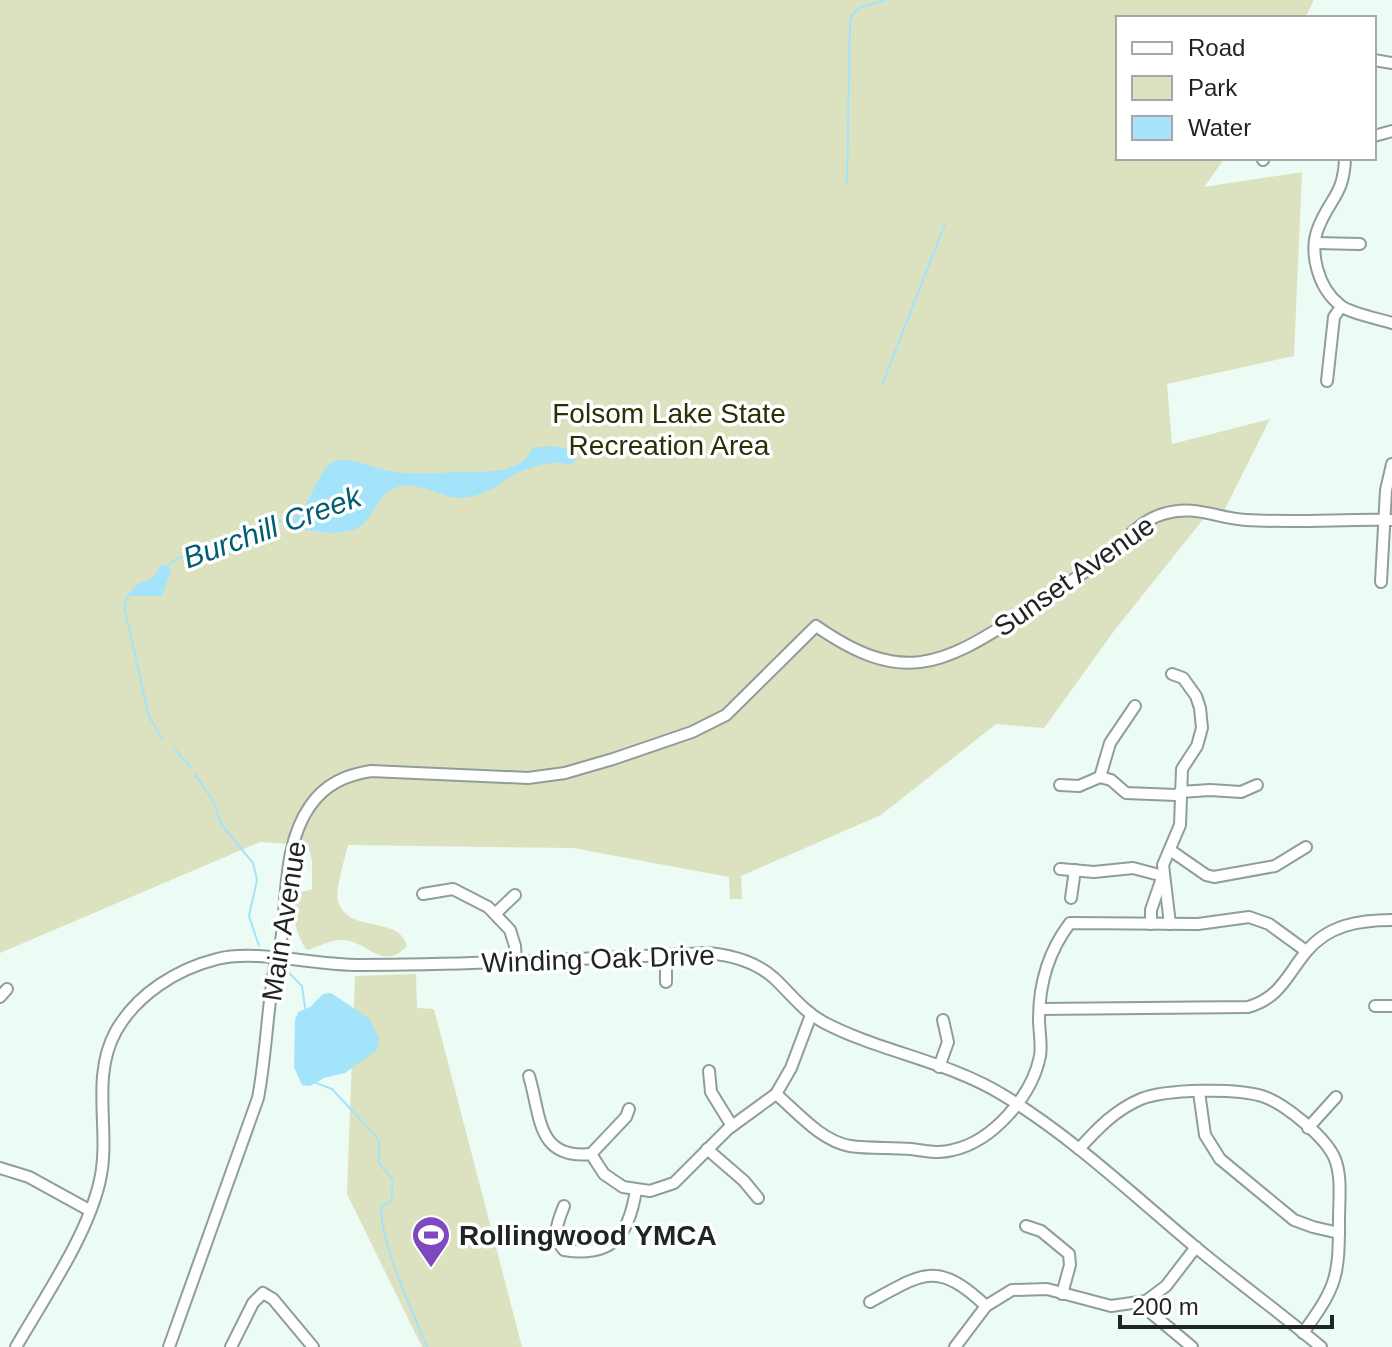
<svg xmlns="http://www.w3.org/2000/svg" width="1392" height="1347" viewBox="0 0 1392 1347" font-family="Helvetica,sans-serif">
	<rect width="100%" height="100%" fill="#ecfcf5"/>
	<g fill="#dce1c0">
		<path d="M0 0H1314L1305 18H1118V158H1225L1204 187 1302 172 1294 356 1167 384 1172 444 1270 419 1223 513 1209 512 1114 631 1044 728 996 724 881 815 741 876 742 899H730L729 877 573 848 348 845C345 858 335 890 338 901 348 935 399 914 407 946 383 972 368 942 344 940 330 939 319 947 307 950 298 941 286 902 299 893 303 891 308 891 312 889V860L308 845 260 842 0 953Z"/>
		<polygon points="416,974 417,1008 434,1009 522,1347 422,1347 347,1194 355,976"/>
	</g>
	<g fill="#a3e4fb">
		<path d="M551 446 569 449 576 458 575 462C565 467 561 461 551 463 544 464 534 467 527 469 499 478 497 495 461 498 445 499 423 483 401 486 379 490 377 513 362 525 343 540 306 529 283 526 289 522 296 516 301 510 313 498 319 467 335 461 352 456 372 468 389 471 411 475 433 473 456 472 482 471 518 477 533 448Z"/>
		<polygon points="161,565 166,565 171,570 162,596 131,596 130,593 136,585 154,577"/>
		<polygon points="331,993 370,1019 379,1039 377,1050 345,1073 324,1078 310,1086 302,1085 294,1067 295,1020 298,1012 310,1007 323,994"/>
	</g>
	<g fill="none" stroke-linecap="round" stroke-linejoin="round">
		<g stroke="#a3e4fb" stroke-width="2">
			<polyline points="847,184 850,19 858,8 886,0"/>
			<polyline points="882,385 945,224"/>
			<polyline points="166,568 176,559 203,548 293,517"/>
			<polyline points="132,594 128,595 124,606 149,717 162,738"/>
			<polyline points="174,748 191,768"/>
			<polyline points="195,774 213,801 221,824 253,863 257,880 249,916 259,946"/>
			<polyline points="287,971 302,986 305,1008"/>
			<path d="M316 1083 332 1089 374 1134 379 1142V1163L393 1180 391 1203 382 1205C377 1236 414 1315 427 1347"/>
		</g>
		<defs>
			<g id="minor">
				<polyline points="1374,60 1392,63"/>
				<polyline points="1374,136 1392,131"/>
				<path d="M1345 158C1344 194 1331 197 1319 226 1308 251 1318 288 1340 305 1348 313 1380 319 1392 323"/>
				<polyline points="1263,160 1264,158"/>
				<polyline points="1316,243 1360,244"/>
				<polyline points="1327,381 1334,317 1341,307"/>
				<polyline points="1381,582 1386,490 1392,464"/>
				<polyline points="1100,777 1111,780 1126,793 1176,795 1180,792 1210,790 1241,792 1257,785"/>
				<polyline points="1100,777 1110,743 1135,706"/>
				<polyline points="1060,785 1079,786 1100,777"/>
				<polyline points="1170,850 1206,875 1214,877 1275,866 1306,847"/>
				<polyline points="1060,869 1094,872 1133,868 1163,876"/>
				<polyline points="423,894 453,889 488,907 510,930 515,946 516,961"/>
				<polyline points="1071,898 1075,870"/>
				<polyline points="496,913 515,895"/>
				<polyline points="1151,924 1151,910 1162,878"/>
				<polyline points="1170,924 1163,865 1180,825 1182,769 1197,746 1202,728 1200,708 1196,696 1183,678 1172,674"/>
				<polyline points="666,982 666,955"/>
				<polyline points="0,997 7,989"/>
				<polyline points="1375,1006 1392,1006"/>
				<path d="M1040 1009 1248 1007C1280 998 1287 975 1306 952 1328 925 1359 920 1392 920"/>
				<polyline points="939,1067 948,1042 943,1020"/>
				<polyline points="709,1071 711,1092 732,1126"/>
				<path d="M529 1076C541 1115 536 1160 591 1154"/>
				<polyline points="1199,1092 1205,1135 1220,1159 1294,1220 1313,1227 1339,1233"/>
				<path d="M776 1094C797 1112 821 1141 850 1146 870 1149 891 1147 911 1149 925 1151 939 1154 953 1150 993 1141 1032 1096 1040 1056 1042 1044 1039 1031 1039 1019 1039 983 1048 952 1070 923L1198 924 1249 917 1269 924 1306 951"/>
				<polyline points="1308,1128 1336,1097"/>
				<polyline points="707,1149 744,1181 758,1198"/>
				<path d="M1079 1149C1097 1129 1115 1110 1141 1099 1166 1089 1236 1088 1262 1096 1284 1103 1326 1137 1335 1159 1342 1177 1339 1200 1339 1220 1339 1277 1337 1286 1303 1333"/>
				<polyline points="591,1154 604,1174 623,1187 650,1191 674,1183 728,1129 776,1094 791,1068 811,1015"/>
				<polyline points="591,1154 626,1117 629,1109"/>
				<polyline points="0,1168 29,1177 89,1210"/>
				<path d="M564 1206C558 1221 551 1236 564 1250 614 1258 629 1234 636 1190"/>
				<polyline points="1026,1226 1041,1231 1069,1254 1070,1265 1062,1294"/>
				<polyline points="1146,1301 1150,1312 1192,1347"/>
				<path d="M870 1302C923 1273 937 1260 986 1306"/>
				<path d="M16 1347C44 1298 88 1235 100 1180 111 1131 90 1078 116 1031 137 994 177 969 217 959 256 949 318 966 361 965 477 965 592 958 707 953 731 955 755 961 774 978 790 993 803 1011 823 1022 880 1052 948 1061 1003 1095 1072 1137 1131 1193 1193 1245 1235 1280 1279 1312 1321 1347"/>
				<path d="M169 1347 258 1098C266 1056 267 1013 274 971 275 963 279 956 280 948 288 902 282 846 310 806 325 784 346 775 371 771L528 778 565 773 613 759 692 732 726 715 816 626C901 685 940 667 1020 615 1048 596 1078 578 1105 557 1124 542 1139 521 1163 514 1195 504 1215 518 1246 520 1295 523 1344 519 1392 520"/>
				<polyline points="231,1347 253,1303 263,1293 273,1299 313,1347"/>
				<polyline points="955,1347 986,1306 1012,1290 1047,1289 1111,1306 1146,1301 1166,1286 1196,1247"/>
			</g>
		</defs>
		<use href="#minor" stroke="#8f9e98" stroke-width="14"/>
		<use href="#minor" stroke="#fff" stroke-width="10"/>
	</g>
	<defs>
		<symbol id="stadium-pin" viewBox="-11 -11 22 30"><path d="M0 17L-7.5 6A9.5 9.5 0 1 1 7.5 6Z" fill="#7f48bf" stroke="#fff"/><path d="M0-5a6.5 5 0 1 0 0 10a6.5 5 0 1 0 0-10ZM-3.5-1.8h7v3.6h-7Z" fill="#fff"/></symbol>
	</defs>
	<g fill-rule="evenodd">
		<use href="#stadium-pin" x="409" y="1213" width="44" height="60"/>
	</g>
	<g text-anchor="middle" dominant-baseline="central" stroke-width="7" stroke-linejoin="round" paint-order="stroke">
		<g font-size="28" fill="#2b2f04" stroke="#fff">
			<text x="669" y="413">Folsom Lake State<tspan x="669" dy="32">Recreation Area</tspan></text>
		</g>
		<g font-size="28" fill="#1f2522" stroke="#fff">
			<text transform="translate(1074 576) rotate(-35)">Sunset Avenue</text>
			<text transform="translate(284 921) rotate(-81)">Main Avenue</text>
			<text transform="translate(598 959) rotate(-2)">Winding Oak Drive</text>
		</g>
		<g font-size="28" font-weight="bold" fill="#1f2522" stroke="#fff" text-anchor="start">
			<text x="459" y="1235">Rollingwood YMCA</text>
		</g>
		<g font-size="30" font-style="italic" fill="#005e74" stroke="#fff">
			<text transform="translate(272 527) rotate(-20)">Burchill Creek</text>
		</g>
	</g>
	<rect x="1116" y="16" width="260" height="144" fill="#ffffff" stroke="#a5a8a7" stroke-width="2"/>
	<rect x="1132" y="42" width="40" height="12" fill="#ffffff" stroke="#a5a8a7" stroke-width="2"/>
	<text x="1188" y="56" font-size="24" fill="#1f2522">Road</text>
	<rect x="1132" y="76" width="40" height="24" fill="#dce1c0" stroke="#a5a8a7" stroke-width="2"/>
	<text x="1188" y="96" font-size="24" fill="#1f2522">Park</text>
	<rect x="1132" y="116" width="40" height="24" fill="#a3e4fb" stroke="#a5a8a7" stroke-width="2"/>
	<text x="1188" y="136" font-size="24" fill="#1f2522">Water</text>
	<path d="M1120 1315v12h212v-12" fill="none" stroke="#1f2522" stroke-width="4"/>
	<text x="1132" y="1315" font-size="24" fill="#1f2522" stroke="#ffffff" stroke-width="6" paint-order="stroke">200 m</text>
</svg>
